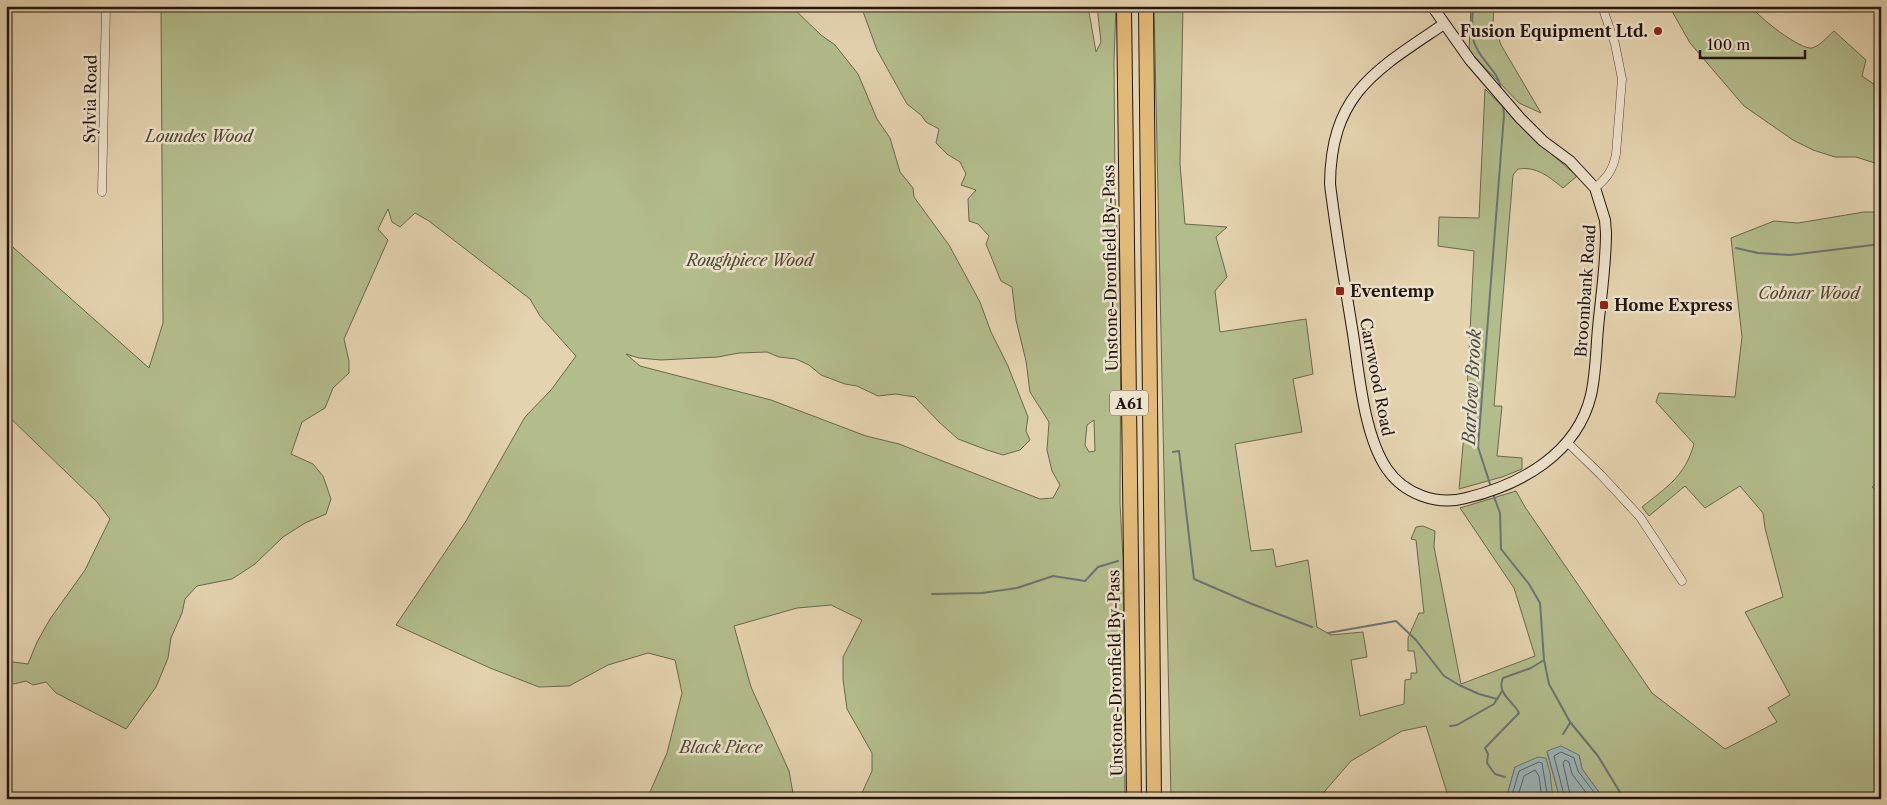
<svg xmlns="http://www.w3.org/2000/svg" width="1887" height="805" viewBox="0 0 1887 805" font-family="'Libre Caslon Text',serif">
	<rect width="100%" height="100%" fill="#e4d3af"/>
	<filter id="stains"><feTurbulence type="fractalNoise" baseFrequency=".004" numOctaves="4"/><feColorMatrix values="0 0 0 0 .2 0 0 0 0 .09 0 0 0 0 .02 0 0 0 .5 -.17"/></filter>
	<radialGradient id="worn" r=".72"><stop offset=".6" stop-color="#630" stop-opacity="0"/><stop offset="1" stop-color="#630" stop-opacity=".3"/></radialGradient>
	<g fill="#b3bc8b" stroke="#6a684c" fill-rule="evenodd">
		<path d="M161 6H791L821 35 835 45 858 74 877 119 890 138 900 172 913 188 914 197 949 245 980 302 991 332 1008 366 1028 417 1026 431 1030 440 1020 450 1003 455 987 450 958 439 940 423 915 397 896 394 878 396 857 386 845 384 821 375 809 365 796 359 779 357 767 352 739 353 718 357 661 360 639 358 626 354 640 366 771 400 866 436 899 444 1040 499 1053 498 1060 485 1052 471 1047 450 1049 422 1030 392 1026 361 1016 320 1012 287 1001 281 986 244 989 236 978 224 969 221 968 199 976 190 961 185 966 174 960 162 947 154 936 143 939 129 926 122 921 115 907 104 877 50 861 6H1088L1096 52 1101 42 1097 6H1116L1114 60 1115 198 1121 298 1120 503 1123 559 1125 799H856L861 795 872 771V753L847 709 843 679V657L862 620 831 605 797 608 734 626 751 687 789 771 794 799H647L667 753 682 693 675 660 648 653 608 665 569 686 539 687 490 668 396 625 466 521 525 417 551 390 576 356 540 316 530 299 429 221 415 213 400 227 392 222 388 209 378 229 388 240 344 339 349 361V373L333 388 325 408 302 422 291 454 313 464 323 476 331 499 326 514 305 523 283 537 255 564 232 579 197 586 185 599 182 613 171 638 168 658 156 687 126 729 56 693 46 682 33 685 26 681 14 684 6 681V661L28 664 37 642 50 619 85 570 110 519 97 502 6 414V241L149 368 163 323ZM1094 420 1095 451 1089 452 1085 445 1087 425Z"/>
		<path d="M1154 6H1183L1180 164 1185 224 1227 227 1216 237 1227 277 1215 291 1220 332 1306 319 1313 374 1293 379 1302 432 1235 444 1251 551 1273 549 1276 567 1308 560 1317 627 1331 635 1363 632 1367 657 1351 660 1360 716 1404 704 1405 680 1411 679V673H1417L1414 651H1408V638L1419 613H1424L1416 540 1411 539 1416 527 1423 526 1435 531 1434 547 1461 684 1535 656 1514 588 1460 508 1516 491 1525 507 1652 693 1725 749 1777 722 1768 708 1790 695 1745 612 1783 597 1765 528 1763 513 1740 486 1705 508 1685 486 1649 516 1642 507C1667 487 1685 476 1694 444L1656 402 1659 393 1735 397 1742 337 1731 238 1774 221 1798 223 1864 212H1881V478L1872 487 1881 492V799H1604L1582 769 1579 755 1547 752 1560 799H1553V794L1515 767 1506 799H1449L1426 726 1402 731 1351 761 1318 799H1171Z"/>
		<polygon points="1471,6 1494,6 1493,22 1501,45 1541,113 1519,103 1469,51"/>
		<path d="M1669 6H1751C1758 17 1800 50 1812 48 1820 46 1828 36 1834 31L1866 60 1862 76 1881 89V165L1856 157H1835L1813 150 1793 140 1744 106 1690 43Z"/>
		<path d="M1485 89 1534 139 1577 176 1563 188C1549 177 1537 166 1518 169L1513 175 1494 406H1502L1497 456 1522 458V469L1502 477 1459 489 1466 413 1474 251 1438 246 1439 217 1479 218Z"/>
	</g>
	<g fill="#9bb5b7" stroke="#6b7573">
		<polygon points="1561,746 1579,755 1582,769 1604,799 1560,799 1547,751"/>
		<polygon points="1538,757 1546,758 1550,773 1553,799 1506,799 1515,767"/>
	</g>
	<g fill="none" stroke-linecap="round" stroke-linejoin="round">
		<g stroke="#5e6562" stroke-width="1">
			<polyline points="1511,799 1519,771 1539,762 1542,763 1548,799"/>
			<polyline points="1517,799 1524,776 1535,770 1539,776 1542,799"/>
			<polyline points="1565,799 1554,756 1561,752 1574,758 1578,771 1599,799"/>
			<polyline points="1571,799 1563,763 1565,760 1569,762 1572,774 1591,799"/>
		</g>
		<g stroke="#6b7573" stroke-width="2">
			<path d="M1473 6C1472 18 1471 31 1474 42 1480 62 1499 69 1501 91"/>
			<polyline points="1736,248 1758,253 1790,255 1881,244"/>
			<polyline points="1173,452 1179,451 1194,579 1252,604 1312,627"/>
			<polyline points="1491,487 1478,447 1504,115 1503,105"/>
			<polyline points="1493,494 1500,513 1501,549 1529,584 1540,603 1544,660 1549,684 1570,722 1598,756 1624,799"/>
			<polyline points="932,594 982,593 1017,588 1053,576 1085,581 1098,567 1118,561"/>
			<polyline points="1328,633 1396,621 1416,640 1444,676 1459,685 1479,694 1497,699"/>
			<polyline points="1450,726 1457,725 1494,704 1502,691"/>
			<polyline points="1563,734 1570,723"/>
			<path d="M1505 777 1495 774 1487 763 1488 754 1485 748 1519 713C1513 701 1496 693 1503 678L1531 668 1544 660"/>
		</g>
		<defs>
			<g id="street">
				<path d="M1595 188C1607 178 1613 170 1616 154L1622 79 1615 44 1602 6"/>
				<polyline points="102,192 106,6"/>
				<polyline points="1567,442 1601,475 1640,517 1682,581"/>
			</g>
			<path id="secondary" d="M1432 6 1470 60 1520 118 1543 141 1570 161 1595 188 1605 220 1606 233C1606 264 1601 297 1598 328 1596 350 1596 373 1591 395 1577 454 1520 485 1466 498 1437 506 1404 494 1387 469 1364 436 1359 373 1353 334 1345 284 1336 234 1330 184 1331 93 1376 70 1444 24"/>
			<g id="highway">
				<polyline points="1124,6 1134,799"/>
				<polyline points="1146,6 1154,799"/>
			</g>
		</defs>
		<use href="#street" stroke="#524436" stroke-width="9"/>
		<use href="#secondary" stroke="#22150e" stroke-width="12"/>
		<use href="#highway" stroke="#22150e" stroke-width="16"/>
		<use href="#street" stroke="#ede2cb" stroke-width="8"/>
		<use href="#secondary" stroke="#ede2cb" stroke-width="10"/>
		<use href="#highway" stroke="#e2ba78" stroke-width="14"/>
	</g>
	<g fill="#8f2418" stroke="#ede2cb" stroke-width="2">
		<circle cx="1658" cy="31" r="5"/>
		<rect x="1335" y="286" width="10" height="10" rx="2.5"/>
		<rect x="1599" y="300" width="10" height="10" rx="2.5"/>
	</g>
	<g text-anchor="middle" dominant-baseline="central" stroke-width="5" stroke-linejoin="round" paint-order="stroke">
		<rect fill="#ede2cb" stroke="#5f5247" stroke-width="1" x="1110" y="390.5" width="38" height="25" rx="4"/>
		<g font-size="15" font-weight="bold" fill="#22150e">
			<text x="1129" y="403">A61</text>
		</g>
		<g font-size="16" font-weight="bold" fill="#22150e" stroke="#ede2cb" text-anchor="start">
			<text x="1648" y="31" text-anchor="end">Fusion Equipment Ltd.</text>
			<text x="1350" y="291">Eventemp</text>
			<text x="1614" y="305">Home Express</text>
		</g>
		<g font-size="16" fill="#22150e" stroke="#ede2cb">
			<text transform="translate(90 99) rotate(-89)">Sylvia Road</text>
			<text transform="translate(1110 268) rotate(-91)">Unstone-Dronfield By-Pass</text>
			<text transform="translate(1585 291) rotate(-86)">Broombank Road</text>
			<text transform="translate(1377 377) rotate(79)">Carrwood Road</text>
			<text transform="translate(1115 673) rotate(-91)">Unstone-Dronfield By-Pass</text>
		</g>
		<g font-size="16" font-style="italic" fill="#4e4734" stroke="#ede2cb">
			<text x="199" y="136">Loundes Wood</text>
			<text x="750" y="260">Roughpiece Wood</text>
			<text x="1809" y="293">Cobnar Wood</text>
			<text x="721" y="747">Black Piece</text>
		</g>
		<g font-size="18" font-style="italic" fill="#4c4d49" stroke="#ede2cb">
			<text transform="translate(1472 387) rotate(-87)">Barlow Brook</text>
		</g>
	</g>
	<rect width="1887" height="805" fill="none" stroke="#e4d3af" stroke-width="25"/>
	<rect x="8" y="8" width="1872" height="790" fill="none" stroke="#22150e" stroke-width="2.5"/>
	<rect x="12" y="12" width="1862" height="780" fill="none" stroke="#22150e"/>
	<path d="M1700 50v8h105v-8" fill="none" stroke="#22150e" stroke-width="2.5"/>
	<text x="1707" y="50" font-size="15" fill="#22150e" stroke="#ede2cb" stroke-width="4" paint-order="stroke">100 m</text>
	<rect width="100%" height="100%" filter="url(#stains)"/>
	<rect width="100%" height="100%" fill="url(#worn)"/>
</svg>
